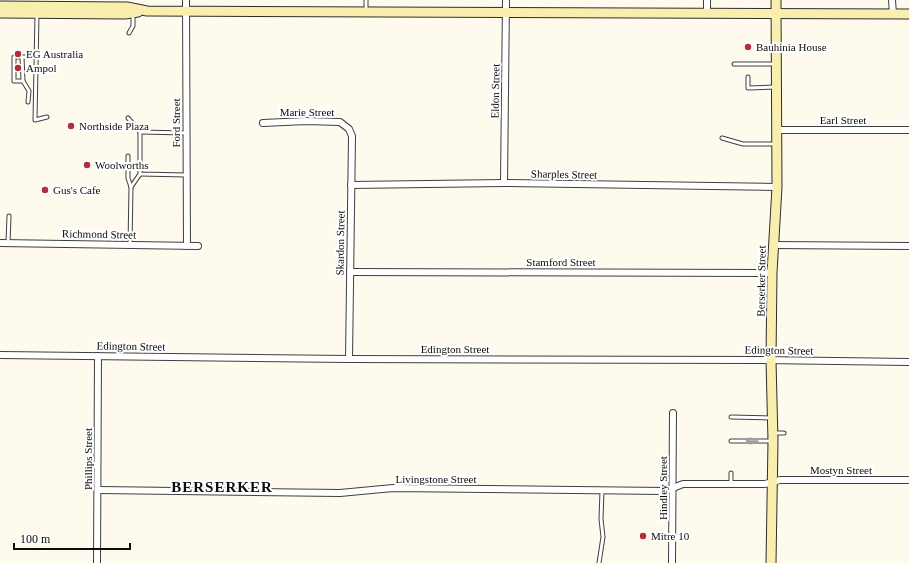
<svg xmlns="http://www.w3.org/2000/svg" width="909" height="563" viewBox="0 0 909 563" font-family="'Times New Roman',serif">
	<rect width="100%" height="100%" fill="#fefaed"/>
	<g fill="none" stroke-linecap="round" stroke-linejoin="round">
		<defs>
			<g id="lane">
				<polyline points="366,0 366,10"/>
				<polyline points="37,14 35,120 47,117"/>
				<polyline points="129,33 133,26 133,14"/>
				<polyline points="22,57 14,57 14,81 23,81"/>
				<polyline points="734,64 774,64"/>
				<polyline points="748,77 748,88 775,87"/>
				<polyline points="28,102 29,91 23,81 22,57 36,57"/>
				<polyline points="128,118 140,132 186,133"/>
				<polyline points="140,132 140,174 186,175"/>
				<polyline points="722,138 743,144 776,144"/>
				<polyline points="128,156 128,178 131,187 130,245"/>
				<polyline points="131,187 140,174"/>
				<polyline points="8,243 9,216"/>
				<polyline points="731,417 772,418"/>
				<polyline points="775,433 784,433"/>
				<polyline points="731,441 771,441"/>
				<polyline points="731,473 731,485"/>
				<polyline points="599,563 603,537 601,519 602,491"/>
			</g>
			<g id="street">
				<polyline points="186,0 187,246"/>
				<polyline points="707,0 707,13"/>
				<polyline points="892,0 893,14"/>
				<polyline points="263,123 306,121 340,122 349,129 352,136 349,359"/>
				<polyline points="777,130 909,130"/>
				<polyline points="504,183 506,0"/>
				<polyline points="351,185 504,183 777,187"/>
				<polyline points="0,243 198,246"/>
				<polyline points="773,245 909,246"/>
				<polyline points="350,272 772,273"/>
				<polyline points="0,355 349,359 762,360 909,362"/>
				<polyline points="98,490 340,493 393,488 665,491 683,484 765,484 780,480 909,480"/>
				<polyline points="97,563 98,356"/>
				<polyline points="672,563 673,413"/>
			</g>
			<g id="secondary">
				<polyline points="0,6 127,7 147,11 909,14"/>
				<polyline points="0,13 125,14 138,12"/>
				<polyline points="771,563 773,441 771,360 772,273 777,187 776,0"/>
			</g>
		</defs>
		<use href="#lane" stroke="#3f3f3f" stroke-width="5"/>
		<use href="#street" stroke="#3f3f3f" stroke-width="8"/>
		<use href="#secondary" stroke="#2e2e2e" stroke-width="11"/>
		<use href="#lane" stroke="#fff" stroke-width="3"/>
		<use href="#street" stroke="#fff" stroke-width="6"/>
		<use href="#secondary" stroke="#f9eead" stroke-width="9"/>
	</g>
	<defs><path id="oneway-shaft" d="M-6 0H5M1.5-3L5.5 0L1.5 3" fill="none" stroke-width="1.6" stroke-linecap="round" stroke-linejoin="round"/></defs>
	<use stroke="#9e9e9e" href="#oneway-shaft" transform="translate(752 441) rotate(-179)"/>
	<g fill="#b22e3a" stroke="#fff" stroke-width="1.5">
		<circle cx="748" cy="47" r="4"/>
		<circle cx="18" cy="54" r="4"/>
		<circle cx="18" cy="68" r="4"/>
		<circle cx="71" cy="126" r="4"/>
		<circle cx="87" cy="165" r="4"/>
		<circle cx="45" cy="190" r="4"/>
		<circle cx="643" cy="536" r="4"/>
	</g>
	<g text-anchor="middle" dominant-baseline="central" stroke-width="4" stroke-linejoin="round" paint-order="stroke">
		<g font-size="11" fill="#0c0c0c" stroke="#fff" text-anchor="start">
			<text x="756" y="47">Bauhinia House</text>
			<text x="26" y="54">EG Australia</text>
			<text x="26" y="68">Ampol</text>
			<text x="79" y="126">Northside Plaza</text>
			<text x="95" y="165">Woolworths</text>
			<text x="53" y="190">Gus's Cafe</text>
			<text x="651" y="536">Mitre 10</text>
		</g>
		<g font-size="11" fill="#0c0c0c" stroke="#fff">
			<text transform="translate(495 91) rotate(-89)">Eldon Street</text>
			<text x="307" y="112">Marie Street</text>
			<text x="843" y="120">Earl Street</text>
			<text transform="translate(176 123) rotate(-90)">Ford Street</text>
			<text transform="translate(564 174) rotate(1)">Sharples Street</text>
			<text transform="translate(99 234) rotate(1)">Richmond Street</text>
			<text transform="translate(340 243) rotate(-89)">Skardon Street</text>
			<text x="561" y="262">Stamford Street</text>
			<text transform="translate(761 281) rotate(-89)">Berserker Street</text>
			<text transform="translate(131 346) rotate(1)">Edington Street</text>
			<text x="455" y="349">Edington Street</text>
			<text transform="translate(779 350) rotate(1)">Edington Street</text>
			<text transform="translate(88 459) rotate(-90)">Phillips Street</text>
			<text x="841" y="470">Mostyn Street</text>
			<text x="436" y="479">Livingstone Street</text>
			<text transform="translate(663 488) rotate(-90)">Hindley Street</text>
		</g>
		<g font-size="15" font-weight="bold" letter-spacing="1" fill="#0c0c0c" stroke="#fff">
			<text x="222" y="487">BERSERKER</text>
		</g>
	</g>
	<path d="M14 543v6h116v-6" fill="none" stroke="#0c0c0c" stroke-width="2"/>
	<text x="20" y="543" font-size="12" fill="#0c0c0c" stroke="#ffffff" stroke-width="3" paint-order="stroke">100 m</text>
</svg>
